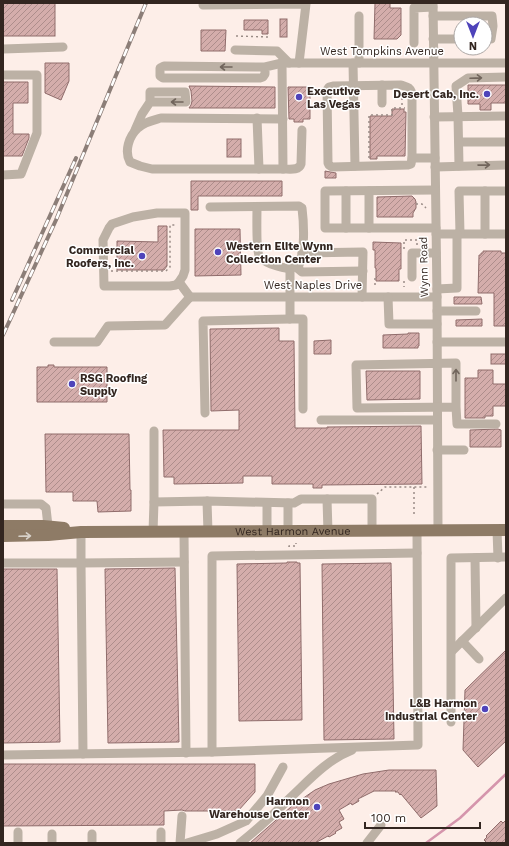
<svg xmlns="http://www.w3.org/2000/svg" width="509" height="846" viewBox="0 0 509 846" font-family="'Work Sans',sans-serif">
	<defs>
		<pattern id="building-hatch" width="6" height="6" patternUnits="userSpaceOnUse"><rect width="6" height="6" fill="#d4adab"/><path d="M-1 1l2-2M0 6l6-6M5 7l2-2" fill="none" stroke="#ad8d8b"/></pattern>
	</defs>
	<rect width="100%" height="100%" fill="#fdeee8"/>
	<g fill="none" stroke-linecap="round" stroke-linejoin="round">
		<polyline stroke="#d595ac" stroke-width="2.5" points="426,843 460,818 506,774"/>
	</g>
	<g fill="url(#building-hatch)" stroke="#906c6b">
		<rect x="3" y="3" width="52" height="33"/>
		<polygon points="375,3 390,3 390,8 401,8 401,35 397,39 374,39"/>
		<rect x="280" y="19" width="7" height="18"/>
		<polygon points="244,20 268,20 268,34 262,34 262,30 244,30"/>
		<polygon points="201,30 226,30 225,51 201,51"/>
		<polygon points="45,63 69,63 69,81 61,100 45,93"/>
		<polygon points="3,82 28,82 28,103 13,103 13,134 29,134 29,138 22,156 3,156"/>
		<polygon points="468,85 506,85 506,103 491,103 491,110 480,110 480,104 468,104"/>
		<polygon points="189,86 275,87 275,108 189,108 191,105 192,101 191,91"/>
		<polygon points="288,87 310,87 310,119 303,119 303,122 294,122 294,119 289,119"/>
		<polygon points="392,109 404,109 404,112 406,112 405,156 377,156 377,159 370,159 370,116 392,116"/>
		<rect x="227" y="139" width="14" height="18"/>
		<polygon points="325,171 336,173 336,178 325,178"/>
		<polygon points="191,181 282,181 282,196 198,196 198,210 191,210"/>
		<polygon points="412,196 415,199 416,202 416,208 413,213 413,217 377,217 377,197"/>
		<polygon points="158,226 167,226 167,266 164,270 117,270 117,241 158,242"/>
		<polygon points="195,229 240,229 241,275 195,276"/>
		<polygon points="373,242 401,243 401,269 399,269 399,281 376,281 376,268 375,268 375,250 373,250"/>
		<polygon points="483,251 501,251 501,253 506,253 506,326 494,326 494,293 478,293 479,255 481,255 481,253 483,253"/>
		<polygon points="454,297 481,297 482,304 454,304"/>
		<polygon points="482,319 482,326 456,326 456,320"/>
		<polygon points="279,328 279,341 294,341 295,428 327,428 327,427 421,426 422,484 322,485 322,488 313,488 313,484 272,484 272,476 243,476 243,483 174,484 174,477 164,477 163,430 239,430 239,410 211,411 210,329"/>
		<polygon points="408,333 419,333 419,346 418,346 418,348 383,348 383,335 408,334"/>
		<polygon points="331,340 331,354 314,354 314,341"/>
		<rect x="491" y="354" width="15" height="10"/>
		<polygon points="48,365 54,365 54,367 107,367 107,402 37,402 37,367 48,367"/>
		<polygon points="478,370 493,370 493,384 506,384 506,406 493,406 493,416 485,416 485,418 465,418 465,378 478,378"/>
		<polygon points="366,371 420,371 420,399 367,400"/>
		<polygon points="498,429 501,430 501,447 470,447 470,430"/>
		<polygon points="45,434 129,434 130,490 131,490 131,511 98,512 97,501 73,501 73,492 46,492"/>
		<polygon points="287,562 297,562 297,563 300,563 302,720 239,721 237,564 287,563"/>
		<polygon points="391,563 394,739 324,740 322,564"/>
		<polygon points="175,568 179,742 108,743 105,569"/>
		<polygon points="3,569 57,569 60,742 3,743"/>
		<polygon points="506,650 506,741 478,767 463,750 465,690"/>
		<polygon points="3,764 255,764 255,792 238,811 185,811 182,810 164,811 164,825 3,826"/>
		<polygon points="389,770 436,770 437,806 421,818 401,794 400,795 398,792 395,792 396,791 374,791 358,799 359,801 352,805 351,803 339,810 344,819 339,822 342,828 335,832 336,833 329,837 328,836 315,843 250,843 292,806 315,790 329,784 363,774"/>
		<polygon points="506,820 506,843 487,843 484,840 487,837 486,836 501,821 503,823"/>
	</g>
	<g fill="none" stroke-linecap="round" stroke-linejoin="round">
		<g stroke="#9a8c86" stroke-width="1.5" stroke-dasharray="2 3" stroke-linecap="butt">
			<polyline points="236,36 268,37"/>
			<polyline points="402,93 402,107"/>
			<polyline points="369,158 369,115 392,115 392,108 405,108"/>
			<polyline points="416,204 422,204 426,208"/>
			<polyline points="404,249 404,240 417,240 417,245"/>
			<polyline points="111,271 166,271 170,267 170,225 177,225"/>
			<polyline points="375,278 375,287"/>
			<polyline points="404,281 404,287"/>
			<polyline points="414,487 414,517"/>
			<polyline points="377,494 385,487 429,487"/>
			<polyline points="289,547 289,546 296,546 296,543"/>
		</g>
		<g stroke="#bcb1a5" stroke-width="9">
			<polyline points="433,3 437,296 438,531"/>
			<polyline points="203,5 306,4 299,63"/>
			<polyline points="359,16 359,63"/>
			<polyline points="433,16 492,16 493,26 491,39 485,39"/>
			<polyline points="433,39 461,39"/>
			<polyline points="414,43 414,8 433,7"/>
			<polyline points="3,49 63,47"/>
			<polyline points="235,50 277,51 289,63"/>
			<path d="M282 63 283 169C289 169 299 171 301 164L302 130"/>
			<polyline points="353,63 355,166"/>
			<polyline points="265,67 265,74 263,77 260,78 163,78 160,76 160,68 164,66 265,67 282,63 506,63"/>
			<polyline points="3,75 37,75 37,133 21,174 3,175"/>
			<path d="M401 85C407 87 410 87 412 93V158L411 164 408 165 332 167 329 165 328 163 327 90 329 87 333 86Z"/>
			<polyline points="382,103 382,85"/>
			<polyline points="434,117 506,116"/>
			<polyline points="257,118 259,169"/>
			<path d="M283 119 161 118C154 120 144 122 138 128 129 136 124 151 130 162L140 166 152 169H283"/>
			<polyline points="135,130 142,114 150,102 150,92 185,92 186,102 150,102"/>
			<polyline points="459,142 506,142"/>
			<polyline points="412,158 435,158"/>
			<polyline points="459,166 458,116 456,86 468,78 506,77"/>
			<polyline points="435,167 506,165"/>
			<polyline points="435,190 325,191 325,228 436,228"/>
			<polyline points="346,191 346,228"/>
			<polyline points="485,191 485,234"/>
			<path d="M210 207 299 206 302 208C304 224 305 251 299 265L290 269V319H303V409"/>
			<path d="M257 207C257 215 256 250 259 255 263 264 281 267 290 269"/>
			<polyline points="369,228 369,191"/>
			<polyline points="436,234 506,234"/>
			<polyline points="460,234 459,191 506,191"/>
			<polyline points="302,253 363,252 362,297"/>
			<polyline points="296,267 302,272 363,271"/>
			<polyline points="412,277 412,253 436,253"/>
			<polyline points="179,282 176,285 170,286 104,286 103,240 109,228 112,224 133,217 157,213 185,213 185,270 183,276 179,282 190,297"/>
			<polyline points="437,289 457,288 457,234"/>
			<polyline points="190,297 437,297"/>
			<polyline points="388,297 389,324 437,324"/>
			<polyline points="437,311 476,311"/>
			<polyline points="54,342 97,342 108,326 165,325 190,297"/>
			<polyline points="437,342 506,342"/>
			<polyline points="456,407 456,363 356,365 357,408 456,407 457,424 496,424"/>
			<polyline points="205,413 203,321 290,319"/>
			<polyline points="321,420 437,420"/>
			<polyline points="154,431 154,502 207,501 294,503 301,499 327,499"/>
			<polyline points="437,450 464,450"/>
			<polyline points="207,501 208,532"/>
			<polyline points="267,503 267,532"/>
			<polyline points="288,503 288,532"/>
			<polyline points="3,504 41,504 46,508 48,526"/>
			<polyline points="497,530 498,558"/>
			<polyline points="81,532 81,563 184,562"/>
			<polyline points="153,532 154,502"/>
			<polyline points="184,532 186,753"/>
			<polyline points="328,532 327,499 372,499 372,531"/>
			<polyline points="475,558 476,628"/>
			<polyline points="3,563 81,563 83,754"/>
			<polyline points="462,641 479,659"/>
			<polyline points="452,651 506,598"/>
			<polyline points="451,722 451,558 506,557"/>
			<polyline points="212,752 212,556 417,553"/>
			<polyline points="3,755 212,752 418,745 417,531"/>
			<polyline points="18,832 18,843"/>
			<polyline points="161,832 161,843"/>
			<polyline points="52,834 52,843"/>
			<polyline points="92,843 92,834"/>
			<polyline points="180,843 182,816"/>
			<polyline points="187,843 217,834 246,821 267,796 283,767"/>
			<path d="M240 843C258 829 275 813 291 797 310 779 327 760 352 750"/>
			<polyline points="367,843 381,825"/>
		</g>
		<g stroke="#8e7b66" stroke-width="12">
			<polyline points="3,526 43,526 64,528"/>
			<path id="s1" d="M3 536 48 535 81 532 506 530"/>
		</g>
		<defs>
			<g id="rail">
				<polyline points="12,300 76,158"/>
				<polyline points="3,335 56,220 146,3"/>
			</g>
		</defs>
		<use href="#rail" stroke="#8c7e78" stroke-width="4"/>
		<use href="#rail" stroke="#fff" stroke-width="2.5" stroke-dasharray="8" stroke-linecap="butt"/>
	</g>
	<defs><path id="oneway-shaft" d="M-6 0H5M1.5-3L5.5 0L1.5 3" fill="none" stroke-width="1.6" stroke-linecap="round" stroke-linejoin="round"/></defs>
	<g stroke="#71655c">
		<use href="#oneway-shaft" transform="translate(226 67) rotate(-180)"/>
		<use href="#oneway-shaft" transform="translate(476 78) rotate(-2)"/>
		<use href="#oneway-shaft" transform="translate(177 102) rotate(-180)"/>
		<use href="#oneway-shaft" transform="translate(484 165) rotate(-1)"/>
		<use href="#oneway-shaft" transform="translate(456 375) rotate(-90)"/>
	</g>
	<use stroke="#d7d1c9" href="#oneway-shaft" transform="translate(25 536) rotate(-2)"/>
	<g fill="#4e43ba" stroke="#fff" stroke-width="1.5">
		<circle cx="487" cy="94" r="4"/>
		<circle cx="299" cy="97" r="4"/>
		<circle cx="218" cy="252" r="4"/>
		<circle cx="142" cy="256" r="4"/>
		<circle cx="72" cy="384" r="4"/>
		<circle cx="485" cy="709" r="4"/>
		<circle cx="317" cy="807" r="4"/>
	</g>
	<g text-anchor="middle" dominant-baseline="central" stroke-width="3" stroke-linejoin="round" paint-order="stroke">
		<g font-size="11" fill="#332620" stroke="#fff">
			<text x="382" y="51">West Tompkins Avenue</text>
			<text transform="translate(424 267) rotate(-91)">Wynn Road</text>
			<text x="313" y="285">West Naples Drive</text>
			<text stroke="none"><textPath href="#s1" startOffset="290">West Harmon Avenue</textPath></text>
		</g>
		<g font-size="11" font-weight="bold" fill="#332620" stroke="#fff" text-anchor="end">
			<text x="307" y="91" text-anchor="start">Executive<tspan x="307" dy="13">Las Vegas</tspan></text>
			<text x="479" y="94">Desert Cab, Inc.</text>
			<text x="226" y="246" text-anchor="start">Western Elite Wynn<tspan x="226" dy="13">Collection Center</tspan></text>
			<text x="134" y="250">Commercial<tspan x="134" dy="13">Roofers, Inc.</tspan></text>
			<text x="80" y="378" text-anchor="start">RSG Roofing<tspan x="80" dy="13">Supply</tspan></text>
			<text x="477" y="703">L&amp;B Harmon<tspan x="477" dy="13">Industrial Center</tspan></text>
			<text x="309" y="801">Harmon<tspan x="309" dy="13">Warehouse Center</tspan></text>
		</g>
	</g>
	<rect width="509" height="846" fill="none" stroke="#332620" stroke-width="8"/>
	<g transform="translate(473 36) rotate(180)"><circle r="19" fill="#ffffff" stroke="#ada8a6"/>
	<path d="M0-3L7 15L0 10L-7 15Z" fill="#4e43ba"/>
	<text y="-6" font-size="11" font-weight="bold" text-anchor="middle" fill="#332620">N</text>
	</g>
	<path d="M365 822v6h115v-6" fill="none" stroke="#332620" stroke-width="2"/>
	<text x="371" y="822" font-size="12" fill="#332620" stroke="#ffffff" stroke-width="3" paint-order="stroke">100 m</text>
</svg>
